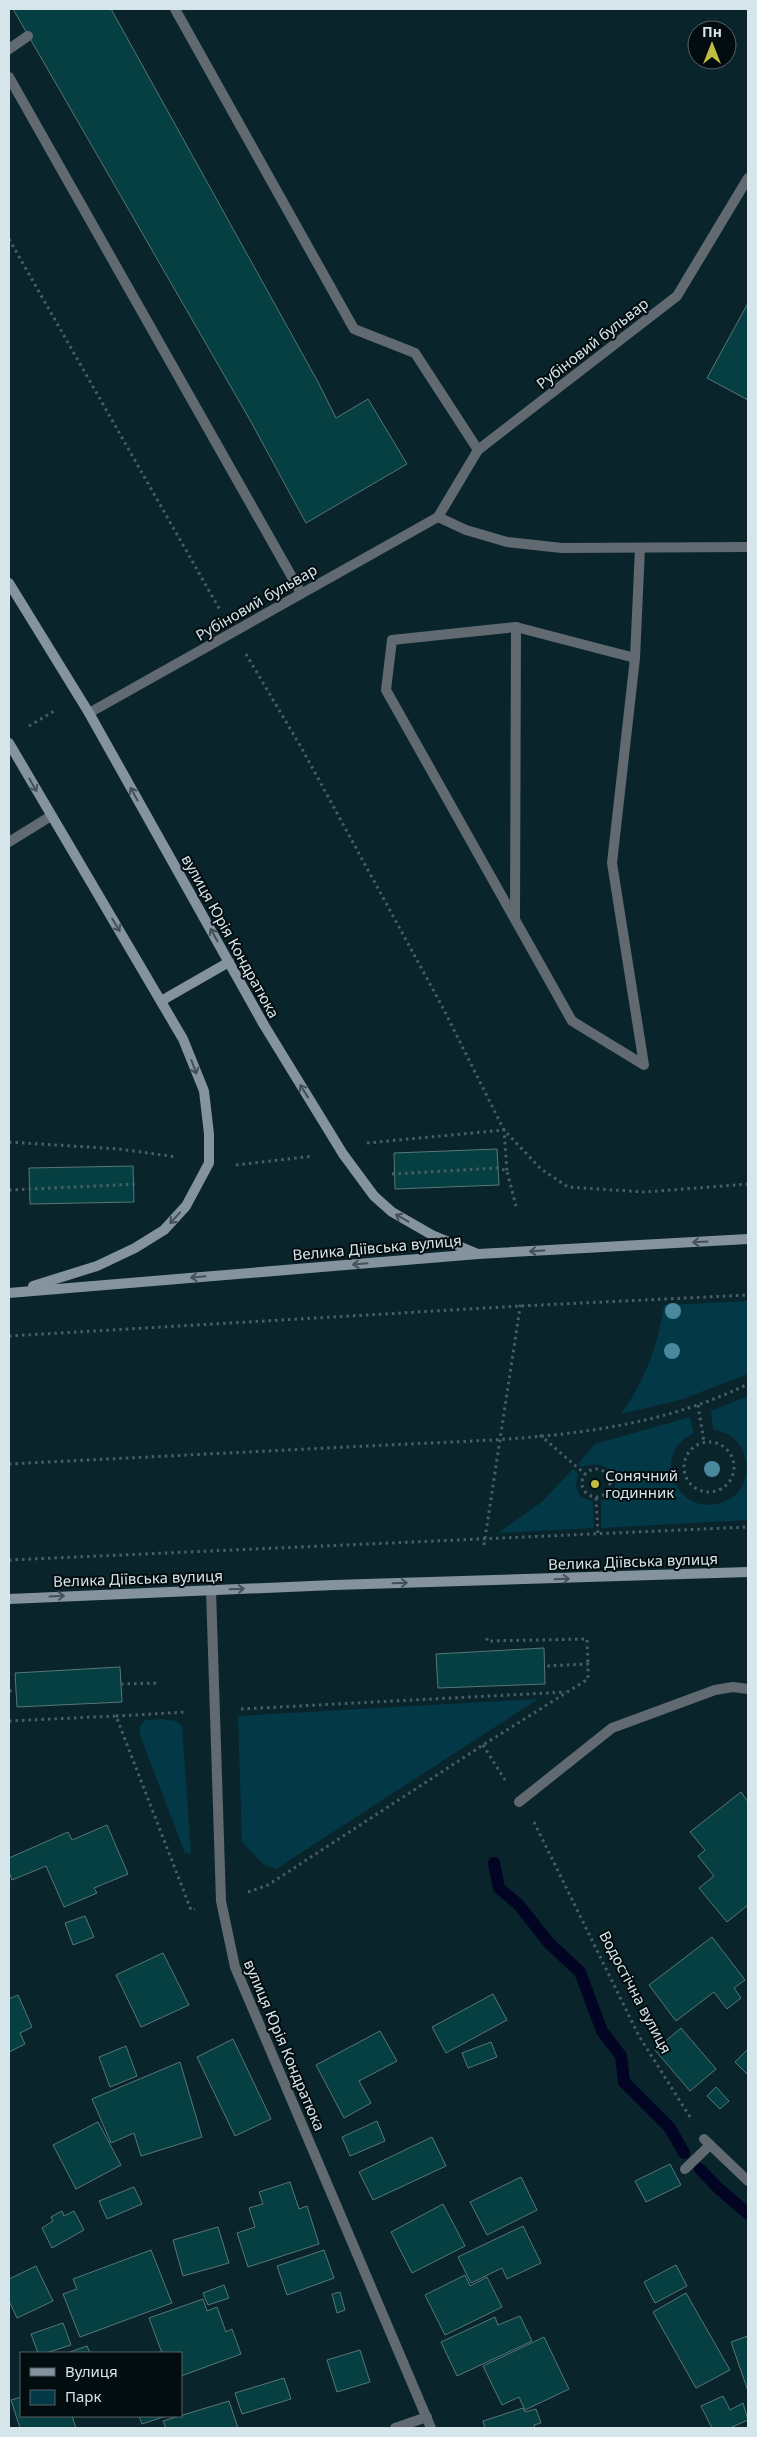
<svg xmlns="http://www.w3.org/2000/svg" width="757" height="2437" viewBox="0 0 757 2437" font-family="'Noto Sans',sans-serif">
	<rect width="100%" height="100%" fill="#0a242c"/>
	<g fill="#033947">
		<path d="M748 1301V1374L680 1400 621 1414C644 1383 659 1344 664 1305Z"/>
		<path d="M748 1396V1520L601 1528V1501C629 1488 611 1455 582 1467L578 1464 595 1444 690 1417 694 1433C645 1455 682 1527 731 1498 749 1488 751 1460 739 1444 733 1435 723 1432 713 1429L711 1411Z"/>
		<polygon points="573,1469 578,1473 576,1486 580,1496 593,1502 594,1528 498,1533 543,1501"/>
		<polygon points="538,1699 276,1869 263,1864 242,1842 238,1716"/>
		<polygon points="163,1719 176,1721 182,1726 191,1854 185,1853 140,1735 140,1726 145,1720"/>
	</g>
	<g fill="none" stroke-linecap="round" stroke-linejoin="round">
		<g stroke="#020424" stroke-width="12">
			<polyline points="494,1863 499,1888 518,1904 549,1943 580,1972 602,2031 621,2056 624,2082 670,2128 684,2153"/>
			<polyline points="700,2169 716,2186 748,2214"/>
		</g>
	</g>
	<g fill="#063f41" stroke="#577677">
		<polygon points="13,9 111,9 318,382 336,418 368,399 407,464 306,523 250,420"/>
		<polygon points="748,303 748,400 707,378"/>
		<polygon points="497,1149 499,1185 395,1189 394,1153"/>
		<polygon points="133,1166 134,1202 30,1204 29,1168"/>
		<polygon points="544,1648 545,1684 438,1688 436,1654"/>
		<polygon points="120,1667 122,1702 17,1707 15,1673"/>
		<polygon points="741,1792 748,1802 748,1905 727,1922 699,1888 714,1876 698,1856 705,1850 690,1832"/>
		<polygon points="107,1825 128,1874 94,1888 97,1893 64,1907 46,1866 12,1880 9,1872 9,1858 68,1832 72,1840"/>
		<polygon points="85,1916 94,1937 73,1945 65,1923"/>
		<polygon points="712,1937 745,1980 734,1988 741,1998 727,2009 714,1992 676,2021 649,1985"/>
		<polygon points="163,1953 189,2005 141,2027 116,1975"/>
		<polygon points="493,1994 507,2020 446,2053 432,2027"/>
		<polygon points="18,1995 32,2027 20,2033 25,2044 9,2052 9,1999"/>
		<polygon points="681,2028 716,2069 690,2091 655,2050"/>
		<polygon points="380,2031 397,2061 359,2081 371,2103 344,2118 316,2065"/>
		<polygon points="233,2039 271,2119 235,2136 197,2057"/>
		<polygon points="491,2042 497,2057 468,2068 462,2053"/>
		<polygon points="126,2046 137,2076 110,2087 99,2057"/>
		<polygon points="748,2049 748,2075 735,2062"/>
		<polygon points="180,2062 202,2137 141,2156 134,2133 111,2143 92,2099"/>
		<polygon points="716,2087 729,2101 720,2109 707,2096"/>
		<polygon points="377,2121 385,2141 350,2156 342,2137"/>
		<polygon points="98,2122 121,2165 76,2189 53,2145"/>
		<polygon points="432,2137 446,2166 373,2200 359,2172"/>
		<polygon points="670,2164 681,2185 646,2202 635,2181"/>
		<polygon points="521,2177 537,2210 487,2235 470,2202"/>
		<polygon points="290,2182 299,2209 307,2206 319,2244 248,2267 237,2233 255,2227 249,2208 263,2204 259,2192"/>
		<polygon points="134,2187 142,2204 107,2219 99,2201"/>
		<polygon points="443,2204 465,2246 412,2273 391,2232"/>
		<polygon points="62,2211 64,2216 74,2211 84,2230 52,2248 42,2228 53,2221 51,2217"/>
		<polygon points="523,2226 541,2263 507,2279 502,2268 471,2283 458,2257"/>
		<polygon points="218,2227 229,2263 183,2276 173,2240"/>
		<polygon points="151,2250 172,2303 80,2337 63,2294 77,2289 73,2279"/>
		<polygon points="324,2250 334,2278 287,2295 277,2266"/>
		<polygon points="676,2265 687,2286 655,2303 644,2282"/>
		<polygon points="36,2266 53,2301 17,2318 9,2301 9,2279"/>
		<polygon points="465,2275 470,2286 487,2277 502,2307 445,2335 425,2295"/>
		<polygon points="224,2285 229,2298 208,2305 203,2293"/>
		<polygon points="340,2292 345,2310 337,2313 332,2294"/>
		<polygon points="686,2293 730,2370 696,2388 653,2312"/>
		<polygon points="203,2299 207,2311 217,2307 226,2332 232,2329 241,2354 181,2376 181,2353 162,2353 149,2318"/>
		<polygon points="520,2316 532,2341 457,2376 441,2342 495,2317 498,2325"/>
		<polygon points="63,2323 71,2345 46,2353 38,2353 31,2334"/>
		<polygon points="748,2336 748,2391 731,2342"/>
		<polygon points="544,2337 569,2389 525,2410 519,2397 502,2405 483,2366"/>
		<polygon points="87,2346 90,2353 67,2353"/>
		<polygon points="360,2350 370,2382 337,2392 327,2360"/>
		<polygon points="284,2378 291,2399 242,2414 235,2393"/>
		<polygon points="723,2396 730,2410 743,2403 748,2420 730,2428 712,2428 701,2406"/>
		<polygon points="21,2397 21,2416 72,2416 76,2428 20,2428 11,2400"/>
		<polygon points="229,2401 238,2428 166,2428 163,2421"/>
		<polygon points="523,2408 525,2412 536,2409 541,2423 534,2425 535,2428 485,2428 483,2421"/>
		<polygon points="139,2416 166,2416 142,2424"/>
	</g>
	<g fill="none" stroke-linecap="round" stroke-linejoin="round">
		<g stroke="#485f66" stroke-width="3" stroke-dasharray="2.5 4" stroke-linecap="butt">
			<polyline points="9,239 220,610"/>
			<polyline points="246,654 301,747 442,1006 504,1130 541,1169 568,1187 644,1192 748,1184"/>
			<polyline points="29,726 56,710"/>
			<polyline points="9,1142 119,1149 177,1157"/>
			<polyline points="367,1143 504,1130 507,1171"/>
			<polyline points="236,1165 313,1156"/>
			<polyline points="392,1174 498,1168 507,1171 517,1210"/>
			<polyline points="9,1190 139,1184"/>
			<polyline points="9,1336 520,1306 748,1295"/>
			<polyline points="698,1405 704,1442"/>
			<polyline points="540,1435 585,1474"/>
			<circle cx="709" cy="1467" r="25"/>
			<path d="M9 1464C128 1458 248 1452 367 1446 495 1439 630 1442 748 1384"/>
			<circle cx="596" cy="1483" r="14"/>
			<polyline points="596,1498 598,1534"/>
			<polyline points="484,1545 521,1301"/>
			<polyline points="9,1560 748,1527"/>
			<polyline points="487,1638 487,1641 587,1639 588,1664"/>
			<polyline points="121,1684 160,1683"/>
			<polyline points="9,1691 16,1690"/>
			<polyline points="241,1709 566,1692"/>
			<polyline points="116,1716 187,1712"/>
			<polyline points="9,1721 116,1716 191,1910 195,1909"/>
			<polyline points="483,1745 505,1780"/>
			<polyline points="534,1822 639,2036 690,2117"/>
			<polyline points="248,1892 268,1885 483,1745 588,1679 588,1664 545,1666"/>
		</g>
		<g stroke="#616971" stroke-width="10">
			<polyline points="175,9 354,329 415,353 478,450"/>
			<polyline points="9,49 28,36"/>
			<polyline points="9,77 301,593"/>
			<polyline points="438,517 466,530 507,542 562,548 748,547"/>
			<polyline points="635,658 516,627 392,640 386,690 572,1021 644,1065 612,863 635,658 640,548"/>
			<polyline points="89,713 438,517 478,450 677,296 748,178"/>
			<polyline points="9,842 51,816"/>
			<polyline points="515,919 516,627"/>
			<polyline points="685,2169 710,2145"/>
		</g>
		<g stroke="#616971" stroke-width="10">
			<polyline points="519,1802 612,1728 715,1690 733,1687 748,1689"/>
			<polyline points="704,2139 748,2181"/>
			<polyline points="395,2428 427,2417"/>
		</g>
		<polyline stroke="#616971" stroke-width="10" points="211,1590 221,1901 235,1967 431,2428"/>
		<g stroke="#85939f" stroke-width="10">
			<polyline points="9,583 89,713 264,1025 343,1154 374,1196 392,1212 432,1235 478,1254"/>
			<polyline points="9,743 183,1039 204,1091 209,1134 209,1163 186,1206 164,1230 135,1248 97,1266 33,1286"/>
			<polyline points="161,1001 229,962"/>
			<polyline points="9,1293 478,1254 748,1239"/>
			<polyline points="9,1599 334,1585 748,1572"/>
		</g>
	</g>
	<g fill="#4a899d">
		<circle cx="673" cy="1311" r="8"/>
		<circle cx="672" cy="1351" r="8"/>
		<circle cx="712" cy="1469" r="8"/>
	</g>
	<defs><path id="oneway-shaft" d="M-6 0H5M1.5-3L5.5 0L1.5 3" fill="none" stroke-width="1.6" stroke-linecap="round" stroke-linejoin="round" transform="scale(1.25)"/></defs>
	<g stroke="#445057">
		<use href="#oneway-shaft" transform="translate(33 785) rotate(60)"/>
		<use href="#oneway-shaft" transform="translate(134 794) rotate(-119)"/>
		<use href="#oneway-shaft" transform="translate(116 925) rotate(59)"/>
		<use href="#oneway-shaft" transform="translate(214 935) rotate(-119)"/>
		<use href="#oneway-shaft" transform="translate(194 1067) rotate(69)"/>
		<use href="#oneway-shaft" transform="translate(304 1091) rotate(-122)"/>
		<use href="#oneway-shaft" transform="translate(175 1218) rotate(132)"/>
		<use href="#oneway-shaft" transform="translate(402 1218) rotate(-151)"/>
		<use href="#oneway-shaft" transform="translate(700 1242) rotate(177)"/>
		<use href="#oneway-shaft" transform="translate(537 1251) rotate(177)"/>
		<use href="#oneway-shaft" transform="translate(360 1264) rotate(175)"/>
		<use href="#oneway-shaft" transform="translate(198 1277) rotate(175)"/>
		<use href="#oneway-shaft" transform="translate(562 1579) rotate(-2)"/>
		<use href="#oneway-shaft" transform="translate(400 1583) rotate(-2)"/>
		<use href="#oneway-shaft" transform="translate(237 1589) rotate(-2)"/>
		<use href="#oneway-shaft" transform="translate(57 1596) rotate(-3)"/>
	</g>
	<circle fill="#bebf42" stroke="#030c0f" stroke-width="2" cx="595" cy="1484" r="5"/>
	<g text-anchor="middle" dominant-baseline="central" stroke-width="4" stroke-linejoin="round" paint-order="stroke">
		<g font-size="15" fill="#d6e5ea" stroke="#030c0f">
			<text transform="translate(592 343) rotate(-38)">Рубіновий бульвар</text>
			<text transform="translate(256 602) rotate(-30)">Рубіновий бульвар</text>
			<text transform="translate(231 936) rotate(61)">вулиця Юрія Кондратюка</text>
			<text transform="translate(377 1247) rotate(-5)">Велика Діївська вулиця</text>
			<text transform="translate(633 1561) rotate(-2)">Велика Діївська вулиця</text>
			<text transform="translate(138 1578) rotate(-2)">Велика Діївська вулиця</text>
			<text transform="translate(636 1992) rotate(62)">Водостічна вулиця</text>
			<text transform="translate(285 2045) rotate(67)">вулиця Юрія Кондратюка</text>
		</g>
		<g font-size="15" fill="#d6e5ea" stroke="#030c0f" text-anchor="start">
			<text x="605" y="1475">Сонячний<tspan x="605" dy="17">годинник</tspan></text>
		</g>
	</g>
	<rect width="757" height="2437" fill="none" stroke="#d6e5ea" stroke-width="20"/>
	<rect x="20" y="2352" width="162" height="65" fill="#030c0f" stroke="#576367"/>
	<rect x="30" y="2368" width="25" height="8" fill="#85939f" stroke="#576367"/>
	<text x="65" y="2377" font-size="15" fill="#d6e5ea">Вулиця</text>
	<rect x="30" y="2390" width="25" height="15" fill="#033947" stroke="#576367"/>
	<text x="65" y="2402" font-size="15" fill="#d6e5ea">Парк</text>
	<g transform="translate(712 45)"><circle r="24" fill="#030c0f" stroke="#576367"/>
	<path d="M0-4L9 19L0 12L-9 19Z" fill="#bebf42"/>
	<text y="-8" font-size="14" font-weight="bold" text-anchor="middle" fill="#d6e5ea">Пн</text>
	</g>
</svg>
